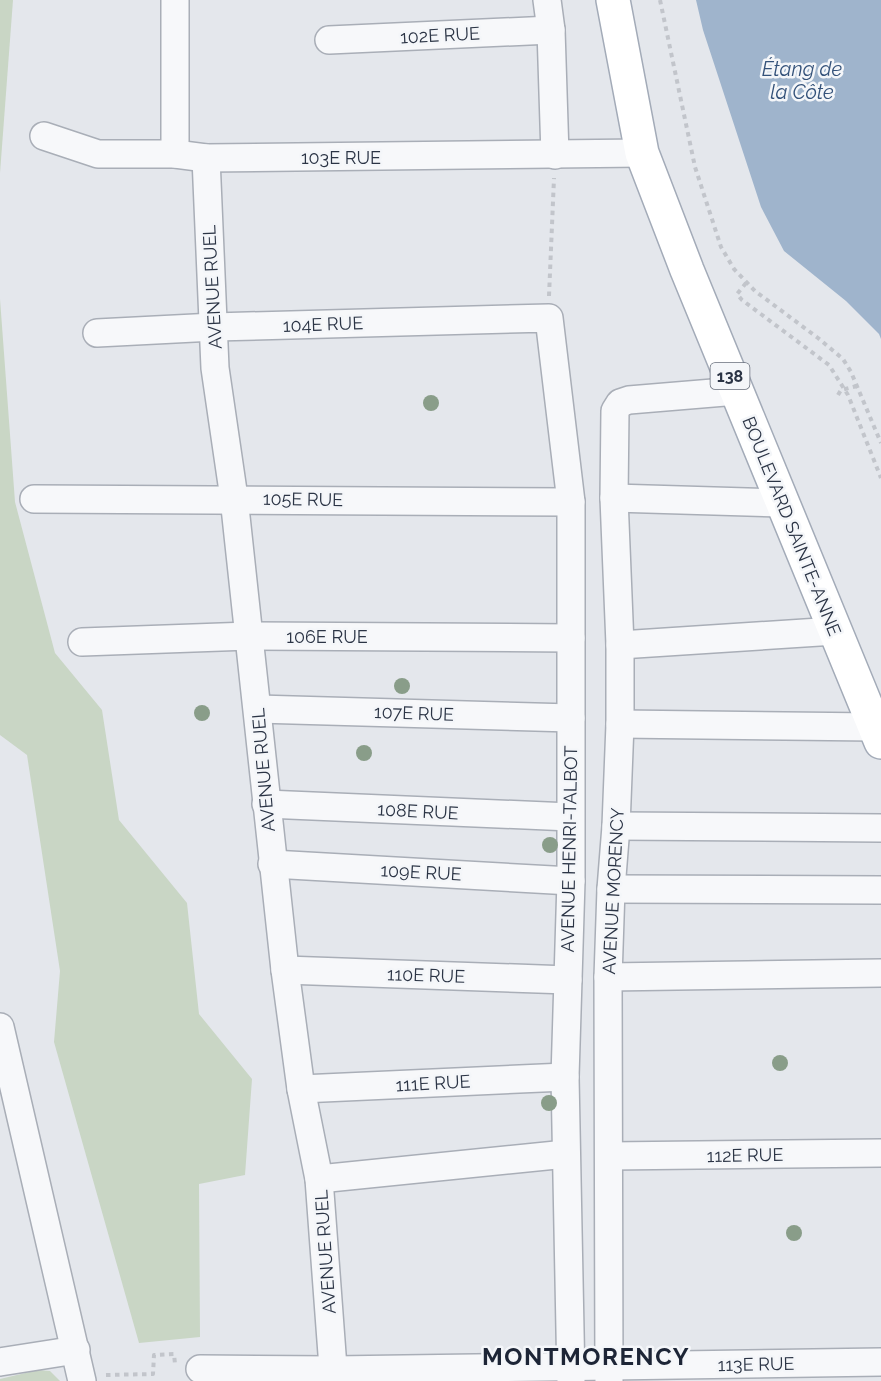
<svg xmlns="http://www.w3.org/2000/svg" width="881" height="1381" viewBox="0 0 881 1381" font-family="Raleway,sans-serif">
	<rect width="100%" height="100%" fill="#e4e7ec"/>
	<g fill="#c9d6c5">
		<polygon points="0,0 13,0 0,173"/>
		<polygon points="0,299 15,502 55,653 102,710 119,820 187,903 199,1014 252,1079 245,1175 199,1184 200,1337 139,1343 54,1042 60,971 27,755 0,735"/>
		<polygon points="38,1370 50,1371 60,1381 0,1381 0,1379"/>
	</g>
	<polygon fill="#9fb4cc" points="696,0 881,0 881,339 879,334 846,301 784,251 761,207 703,30"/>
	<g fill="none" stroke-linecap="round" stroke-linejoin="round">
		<defs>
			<g id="minor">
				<polyline points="547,0 551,30 555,155"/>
				<polyline points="329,40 551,30"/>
				<polyline points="44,136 98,154 175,154 206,158 642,153"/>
				<polyline points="175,154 175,0"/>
				<polyline points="206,158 215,368 234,498 285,970 301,1089 319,1179 334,1381"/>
				<polyline points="97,333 214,327 549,318 571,502 571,881 565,1077 571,1381"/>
				<polyline points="614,498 782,503"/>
				<polyline points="34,499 571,502"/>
				<polyline points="82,642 249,636 571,638"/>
				<polyline points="620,645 835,631"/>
				<polyline points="258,709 571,718"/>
				<polyline points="620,724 875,727"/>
				<polyline points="266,804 570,817"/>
				<polyline points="616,826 881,828"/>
				<polyline points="272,864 571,881"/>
				<polyline points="611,889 881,890"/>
				<polyline points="285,970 568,980"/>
				<polyline points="608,977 881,973"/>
				<polyline points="0,1027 82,1381"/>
				<polyline points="301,1089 565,1077"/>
				<polyline points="610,1156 881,1153"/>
				<polyline points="319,1179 566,1154"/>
				<polyline points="0,1362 76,1350"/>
				<polyline points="200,1369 334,1370 881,1362"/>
				<polyline points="609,1381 608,977 611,889 616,826 620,724 620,645 614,498 615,411 620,403 629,400 737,391"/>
			</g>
			<polyline id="major" points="613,0 642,153 687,270 881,742"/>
		</defs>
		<use href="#minor" stroke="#a9aeb7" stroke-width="30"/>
		<use href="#major" stroke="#a3abb8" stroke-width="36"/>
		<g stroke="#c2c5cb" stroke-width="4" stroke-dasharray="4.5 4.5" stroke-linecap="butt">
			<polyline points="660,0 695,167 721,247 734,269 755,291 818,338 843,359 851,372 881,443"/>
			<polyline points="746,283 737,294 742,300 829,365 848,395 881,478"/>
			<polyline points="549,296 554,178"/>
			<polyline points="838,395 841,390 857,386"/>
			<polyline points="106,1375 153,1374 154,1355 174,1354 175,1364"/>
		</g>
		<use href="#minor" stroke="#f7f8fa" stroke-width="27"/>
		<use href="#major" stroke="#fff" stroke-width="33"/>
	</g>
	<g fill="#899d89">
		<circle cx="431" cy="403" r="8"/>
		<circle cx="402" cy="686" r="8"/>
		<circle cx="202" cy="713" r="8"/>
		<circle cx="364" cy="753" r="8"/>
		<circle cx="550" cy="845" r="8"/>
		<circle cx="780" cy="1063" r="8"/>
		<circle cx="549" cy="1103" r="8"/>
		<circle cx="794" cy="1233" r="8"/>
	</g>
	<g text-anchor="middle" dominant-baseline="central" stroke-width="5" stroke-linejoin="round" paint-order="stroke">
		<rect fill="#f4f6f9" stroke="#676e7b" stroke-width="1.5" x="710.5" y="363" width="39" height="26" rx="4.5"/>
		<g font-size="16" font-weight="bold" fill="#2b3445">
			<text x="730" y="376">138</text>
		</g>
		<g font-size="18" fill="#2b3445" stroke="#f4f6f9">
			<text transform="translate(440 35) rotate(-3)">102E RUE</text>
			<text x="341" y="157">103E RUE</text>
			<text transform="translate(212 287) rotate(-93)">AVENUE RUEL</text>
			<text transform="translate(323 324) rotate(-2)">104E RUE</text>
			<text transform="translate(303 499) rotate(1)">105E RUE</text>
			<text transform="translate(792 526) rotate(68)">BOULEVARD SAINTE-ANNE</text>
			<text x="327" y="636">106E RUE</text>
			<text transform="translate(414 713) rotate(2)">107E RUE</text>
			<text transform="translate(263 770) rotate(-95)">AVENUE RUEL</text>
			<text transform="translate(418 811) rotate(3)">108E RUE</text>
			<text transform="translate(569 849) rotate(-89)">AVENUE HENRI-TALBOT</text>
			<text transform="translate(421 872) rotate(3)">109E RUE</text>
			<text transform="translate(613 891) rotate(-87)">AVENUE MORENCY</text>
			<text transform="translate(426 975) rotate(2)">110E RUE</text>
			<text transform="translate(433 1083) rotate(-3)">111E RUE</text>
			<text transform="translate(745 1155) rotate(-1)">112E RUE</text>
			<text transform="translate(325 1252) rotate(-94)">AVENUE RUEL</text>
			<text transform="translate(756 1364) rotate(-1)">113E RUE</text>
		</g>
		<g font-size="20" font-style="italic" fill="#34527a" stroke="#f4f6f9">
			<text x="802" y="69">Étang de<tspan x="802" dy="23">la Côte</tspan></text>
		</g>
		<g font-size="24" font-weight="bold" letter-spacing="1.5" fill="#1d2536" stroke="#f4f6f9">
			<text x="586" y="1356">MONTMORENCY</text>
		</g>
	</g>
</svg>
